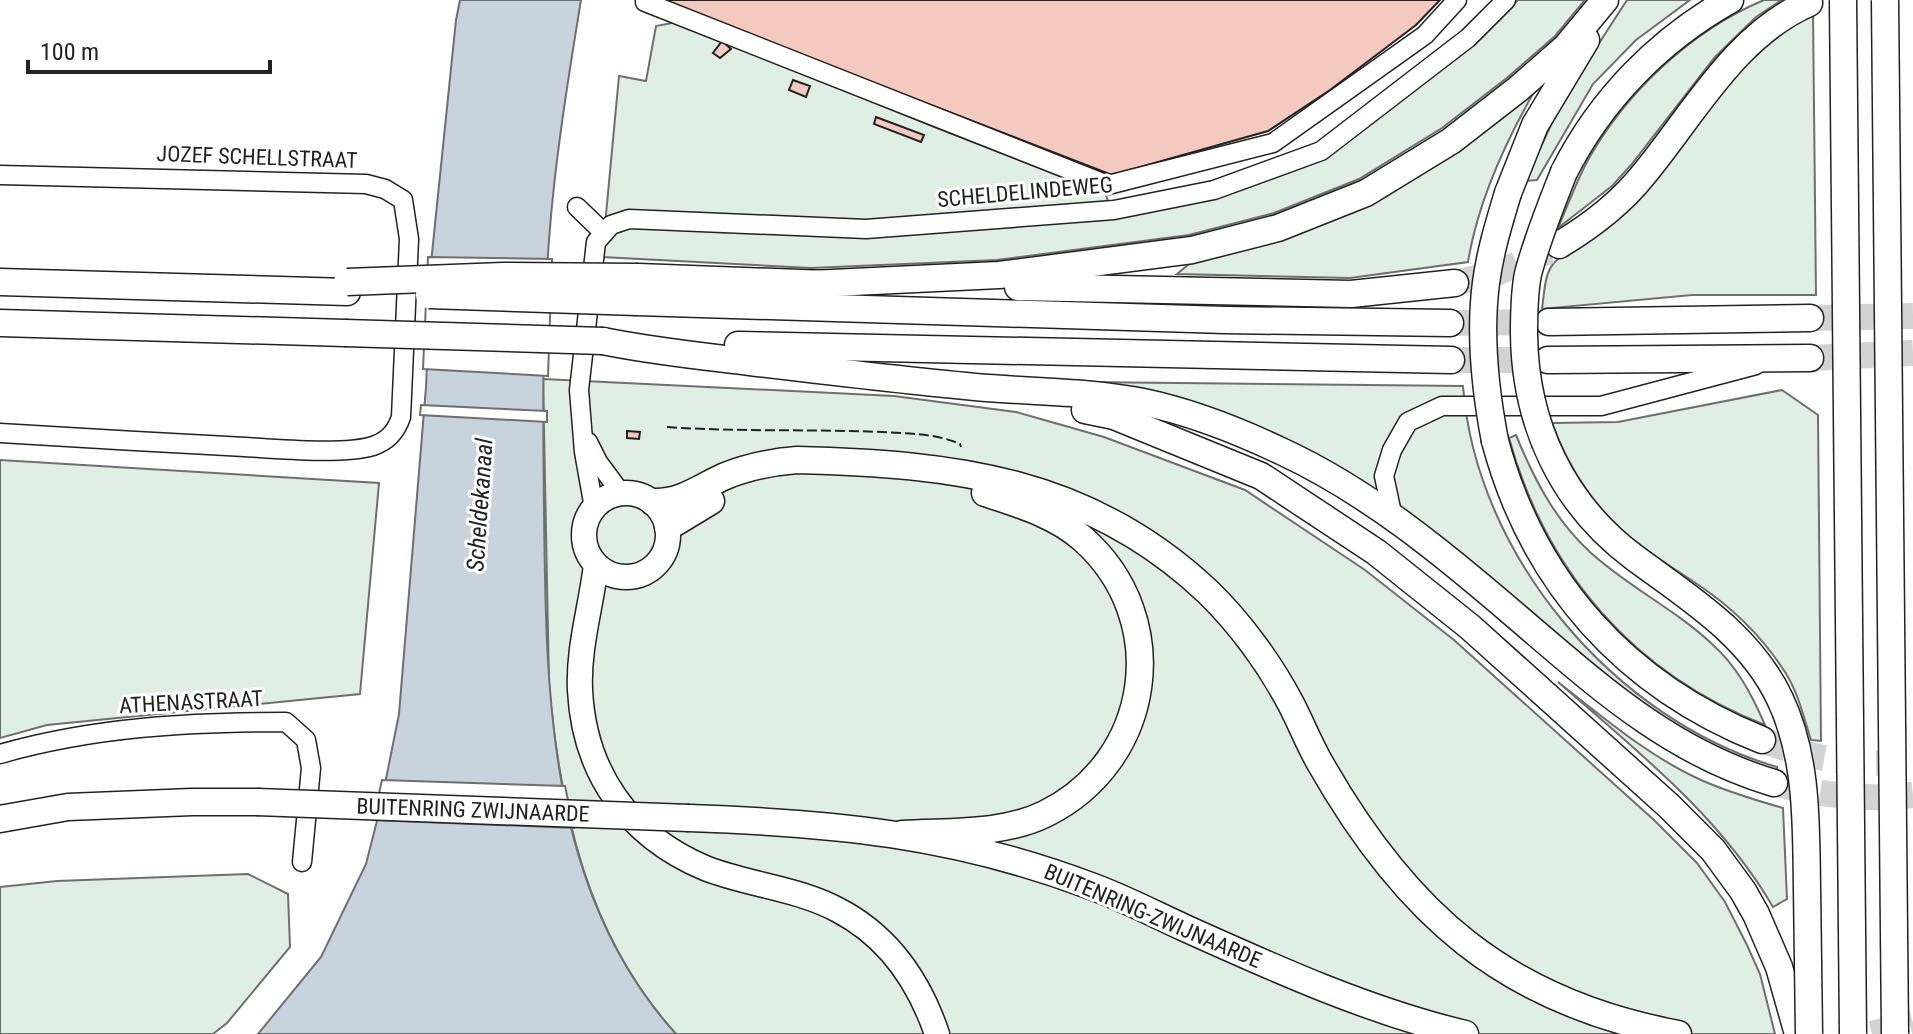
<svg xmlns="http://www.w3.org/2000/svg" width="1913" height="1034" viewBox="0 0 1913 1034" font-family="'Roboto Condensed',sans-serif">
	<rect width="100%" height="100%" fill="#fff"/>
	<g fill="#e0efe3" stroke="#6f6f6f" stroke-width="2">
		<polygon points="1518,0 1585,0 1555,36 1508,77 1442,128 1359,179 1274,213 1189,235 997,260 811,268 602,257 619,76 646,81 656,26 677,22 937,128 1105,193 1115,218 1325,158 1474,44"/>
		<polygon points="1627,0 1690,0 1636,40 1593,84 1537,180 1525,181 1563,99"/>
		<path d="M1764 0H1782L1756 17 1715 57 1631 165 1612 186 1558 228C1568 205 1576 182 1588 160 1626 92 1692 30 1764 0Z"/>
		<path d="M1813 12 1816 295H1692L1542 309C1547 269 1545 264 1581 243L1734 74 1773 37Z"/>
		<path d="M1538 85C1506 140 1478 200 1468 262L1350 278 1177 274 1194 260 1282 237Z"/>
		<path d="M543 379 894 396 1016 412 1104 437 1245 490 1365 570 1454 640 1654 820 1697 863 1725 902 1747 945 1760 974 1775 1034H676C588 937 560 811 549 684Z"/>
		<path d="M1084 382 1463 386C1476 556 1614 719 1777 767V771L1715 749 1643 705 1400 508Z"/>
		<path d="M1782 390 1818 415 1821 741 1811 740C1804 718 1798 692 1785 672 1763 638 1734 609 1700 586 1680 572 1659 560 1639 545 1599 514 1569 470 1552 423L1618 422Z"/>
		<path d="M1516 435C1534 479 1555 520 1590 552 1628 587 1675 609 1712 644 1737 666 1752 695 1765 725 1634 674 1546 572 1509 438Z"/>
		<polygon points="0,460 379,483 360,694 47,725 0,738"/>
		<path d="M1558 682C1604 718 1648 756 1701 780 1728 792 1755 800 1783 808L1787 899 1773 907C1720 816 1636 750 1558 682Z"/>
		<polygon points="248,874 288,894 290,947 227,1023 213,1034 0,1034 0,887 57,881"/>
	</g>
	<path fill="#c7d3dd" stroke="#6f6f6f" stroke-width="2" d="M460 0H581C568 80 555 159 549 240 542 329 543 418 544 507 546 690 546 890 676 1034H258L321 957 366 864 380 809 399 714 426 387 431 263 456 20Z"/>
	<g fill="#fff" stroke="#6f6f6f" stroke-width="2">
		<polygon points="428,257 552,259 548,376 423,369"/>
		<polygon points="421,405 547,411 547,422 420,415"/>
		<polygon points="382,780 565,786 574,828 373,820"/>
	</g>
	<g fill="#f3c9c0" stroke="#222" stroke-width="2">
		<polygon points="660,0 1440,0 1416,25 1330,90 1268,131 1112,175"/>
		<polygon points="722,41 731,49 720,58 713,53"/>
		<polygon points="793,80 810,86 806,97 789,90"/>
		<polygon points="876,117 924,135 921,142 874,124"/>
		<polygon points="627,431 640,432 639,439 627,438"/>
	</g>
	<g fill="none" stroke-linecap="round" stroke-linejoin="round">
		<g stroke="#d3d3d3" stroke-width="26" stroke-dasharray="26 13" stroke-linecap="butt">
			<polyline points="1455,283 1494,274 1549,251"/>
			<polyline points="1810,318 1913,316"/>
			<polyline points="1450,323 1545,322"/>
			<polyline points="1810,358 1913,353"/>
			<polyline points="1451,360 1547,360"/>
			<path d="M1762 740C1809 758 1863 769 1913 760"/>
			<path d="M1782 785C1824 796 1870 800 1913 795"/>
			<polyline points="1872,1034 1913,1023"/>
		</g>
		<defs>
			<g id="minor">
				<polyline points="645,0 645,2 1108,185 1273,143 1425,35 1457,0"/>
				<path d="M0 175 366 184 385 189 403 200 409 239 401 417C396 432 388 441 373 446 344 455 277 449 245 447 163 443 82 438 0 433"/>
				<polyline points="577,207 604,233"/>
				<polyline points="588,442 598,462 621,493"/>
				<polyline points="594,508 584,452 579,390 596,242 611,225 629,219 866,229 1114,210 1214,190 1321,151 1468,38 1506,0"/>
				<polyline points="1393,518 1384,476 1392,450 1408,422 1442,406 1601,406 1756,365"/>
				<path d="M0 754C94 727 190 722 286 722L306 740 311 768 302 862"/>
			</g>
			<g id="major">
				<circle cx="626" cy="535" r="42"/>
				<path d="M596 565C591 607 578 648 580 690 584 773 629 836 705 868 748 885 797 888 838 910 888 936 919 981 937 1034"/>
			</g>
			<g id="highway">
				<path d="M1564 172C1601 99 1659 40 1730 0"/>
				<polyline points="1508,193 1535,125 1586,40"/>
				<path d="M1559 245C1591 226 1621 203 1644 174 1693 115 1735 35 1809 3"/>
				<polyline points="638,277 827,284"/>
				<polyline points="0,282 347,292"/>
				<polyline points="811,284 999,275 1192,250 1278,228 1366,193 1451,141 1518,89 1566,47 1605,0"/>
				<polyline points="1018,287 1351,294 1455,283"/>
				<polyline points="637,302 1225,320 1450,323"/>
				<polyline points="1549,322 1810,318"/>
				<polyline points="0,323 345,333"/>
				<path d="M603 341C651 351 701 356 750 362 825 371 900 380 975 387 1031 392 1089 391 1143 402 1191 412 1239 431 1283 452 1369 492 1445 555 1516 616 1597 685 1669 752 1774 783"/>
				<polyline points="738,345 1451,360"/>
				<polyline points="1548,360 1810,358"/>
				<polyline points="1085,410 1114,416 1261,476 1376,552 1470,627 1669,806 1713,850 1743,891 1756,914 1779,967 1798,1034"/>
				<path d="M1495 441C1533 583 1626 686 1762 740"/>
				<path d="M653 502C681 503 699 488 723 477 747 467 771 462 797 460 953 464 1089 479 1208 592 1240 623 1270 664 1291 704 1301 723 1309 744 1320 763 1405 913 1505 1002 1678 1034"/>
				<polyline points="668,527 711,501"/>
				<path d="M689 818C832 823 952 834 1088 885 1122 897 1154 914 1187 929 1278 970 1369 1011 1465 1034"/>
				<polyline points="0,819 68,807 192,802 257,802"/>
				<path d="M902 834C948 831 1002 835 1045 814 1153 761 1173 619 1083 539 1056 515 1019 504 985 493"/>
			</g>
		</defs>
		<use href="#minor" stroke="#222" stroke-width="21"/>
		<use href="#major" stroke="#222" stroke-width="27"/>
		<use href="#highway" stroke="#222" stroke-width="29"/>
		<use href="#minor" stroke="#fff" stroke-width="18"/>
		<use href="#major" stroke="#fff" stroke-width="24"/>
		<use href="#highway" stroke="#fff" stroke-width="26"/>
		<defs>
			<g id="highway-bridge">
				<polyline points="1843,0 1853,1034"/>
				<polyline points="1885,0 1895,1034"/>
				<path d="M1564 172C1551 205 1537 239 1528 274 1524 293 1524 315 1524 334 1525 424 1562 504 1635 558 1689 598 1750 635 1780 699 1808 758 1806 825 1807 889 1808 937 1808 986 1809 1034"/>
				<polyline points="347,282 503,276 638,277"/>
				<polyline points="429,295 637,302"/>
				<polyline points="345,333 603,341"/>
				<path d="M1495 441C1485 389 1479 336 1486 283 1490 252 1499 223 1508 193"/>
				<polyline points="257,802 689,818"/>
			</g>
		</defs>
		<use href="#highway-bridge" stroke="#222" stroke-width="29" stroke-linecap="butt"/>
		<use href="#highway-bridge" stroke="#fff" stroke-width="26"/>
		<path stroke="#222" stroke-width="2" stroke-dasharray="10 4" stroke-linecap="butt" d="M667 427C739 432 810 429 882 432 909 434 935 433 960 444L961 447"/>
	</g>
	<g text-anchor="middle" dominant-baseline="central" stroke-width="6" stroke-linejoin="round" paint-order="stroke">
		<g font-size="22" fill="#222" stroke="#fff">
			<text transform="translate(257 157) rotate(2)">JOZEF SCHELLSTRAAT</text>
			<text transform="translate(1025 192) rotate(-5)">SCHELDELINDEWEG</text>
			<text transform="translate(191 702) rotate(-3)">ATHENASTRAAT</text>
			<text transform="translate(473 810) rotate(2)">BUITENRING ZWIJNAARDE</text>
			<text transform="translate(1153 916) rotate(23)">BUITENRING-ZWIJNAARDE</text>
		</g>
		<g font-size="24" font-style="italic" fill="#222" stroke="#fff">
			<text transform="translate(480 505) rotate(-86)">Scheldekanaal</text>
		</g>
	</g>
	<path d="M28 60v12h242v-12" fill="none" stroke="#222222" stroke-width="4"/>
	<text x="40" y="60" font-size="24" fill="#222222" stroke="#ffffff" stroke-width="6" paint-order="stroke">100 m</text>
</svg>
